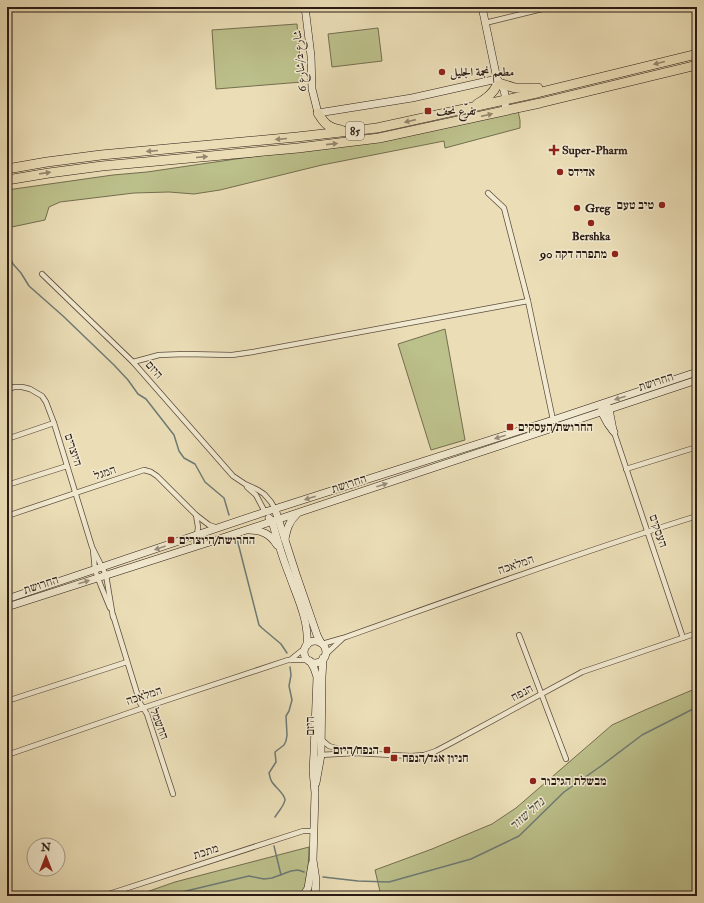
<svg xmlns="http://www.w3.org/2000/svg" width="704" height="903" viewBox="0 0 704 903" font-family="'IM FELL Double Pica',Amiri,'Frank Ruhl Libre',serif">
	<rect width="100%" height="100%" fill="#ebdeb7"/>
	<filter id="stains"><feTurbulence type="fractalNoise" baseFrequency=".005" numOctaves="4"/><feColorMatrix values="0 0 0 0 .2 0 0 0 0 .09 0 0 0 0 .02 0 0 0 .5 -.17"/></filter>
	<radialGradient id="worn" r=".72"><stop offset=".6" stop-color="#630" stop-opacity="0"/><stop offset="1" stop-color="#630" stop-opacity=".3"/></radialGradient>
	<g fill="#bcc08b" stroke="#746e50">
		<polygon points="297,24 302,82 216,89 212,30"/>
		<polygon points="378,28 382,61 332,67 328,34"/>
		<polygon points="518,111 520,120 520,128 445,148 444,141 322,165 220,190 194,194 169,192 134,193 60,202 49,207 45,220 7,228 7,190 113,175 147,172 270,154"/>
		<polygon points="445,329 465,440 431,450 398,344"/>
		<polygon points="697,688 697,896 381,896 375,870 432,849 492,824 516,808 612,725 645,710"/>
		<polygon points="309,847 307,896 135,896 175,882"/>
	</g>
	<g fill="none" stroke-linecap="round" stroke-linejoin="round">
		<g stroke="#6e7b76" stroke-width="1.5">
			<polyline points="7,250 13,264 21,273 29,286 63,316 114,365 128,380 138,394 146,399 174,435 179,451 184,458 195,464 205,482 224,498 229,515"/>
			<polyline points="237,539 259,625 262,628 281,644 287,653"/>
			<path d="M275 817C278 812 284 806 285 800 285 794 275 787 272 782 270 780 270 776 269 773L276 762 275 752 284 745 286 741 287 735 286 716 289 711 292 700 289 686 291 675 290 667"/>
			<polyline points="274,846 281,875"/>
			<polyline points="323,877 358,881 389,882 471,859 519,836 564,792 601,766 642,735 697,707"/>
			<polyline points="165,896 249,876 264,879 272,878 291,871 298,870 304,872"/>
		</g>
		<defs>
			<g id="street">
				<polyline points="485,23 550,7"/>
				<polyline points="488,193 504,208 528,301"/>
				<polyline points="42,274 133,362 233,476 245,484 258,490 264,494 271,502 275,509"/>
				<polyline points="133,362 159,355 185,354 232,355 253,352 528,301 553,420"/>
				<polyline points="7,390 14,387 22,387 30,389 42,396 46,402 54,423 92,547 106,575 113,617"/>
				<polyline points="614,432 683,638"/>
				<polyline points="7,439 54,423"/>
				<polyline points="626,469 697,447"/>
				<polyline points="7,485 67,466"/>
				<polyline points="247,487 256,495 265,512"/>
				<polyline points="196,515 198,527 197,536"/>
				<polyline points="7,516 144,470 151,472 157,476 196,515 209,525 218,528"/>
				<polyline points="93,550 95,570 101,586 110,608"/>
				<polyline points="113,615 140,703 147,714 173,794"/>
				<polyline points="519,635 566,759"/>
				<path d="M322 644 343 638C461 596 578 553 697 516"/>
				<polyline points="325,655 342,639"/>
				<polyline points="290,660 305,648"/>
				<polyline points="7,701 127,662"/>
				<polyline points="322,740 329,746 349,752"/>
				<polyline points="7,755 143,708 288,660 309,660"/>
				<polyline points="320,755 355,753 411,756 424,755 436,751 453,742 582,672 697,633"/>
				<polyline points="105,896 112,893 303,831 313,831"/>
			</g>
			<g id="secondary">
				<polyline points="305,7 311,56 312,89 318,113 412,98 497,79"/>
				<path d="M482 7 497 79C506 88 506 98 505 111"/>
				<polyline points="607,406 609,409 613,430"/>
				<polyline points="603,407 601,411 608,424 614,432"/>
				<polyline points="275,509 296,574 317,635 321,643"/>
				<path d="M269 518 272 521C277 539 282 557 289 574 297 597 309 620 307 645"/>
				<path d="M249 530C262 530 270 534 277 545"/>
				<path d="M285 539C287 529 289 521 297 514"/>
				<polyline points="7,599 265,512 553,420 697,372"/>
				<polyline points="7,607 216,540 697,380"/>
				<circle cx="315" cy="652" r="11"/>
				<polyline points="310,661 314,668 317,677 314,753 313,771 315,793 313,860 316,880 315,896"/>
				<polyline points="316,783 321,755 322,677 323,658"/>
				<polyline points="303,896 308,888 312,864"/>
			</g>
			<g id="highway">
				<polyline points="502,84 515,88 538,88"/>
				<path d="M477 104C486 99 493 94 497 85"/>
				<path d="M318 113C324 123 328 128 341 130"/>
				<polyline points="7,169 47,162 101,155 297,137 377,128 537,93 697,54"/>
				<polyline points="7,180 49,173 102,166 298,148 379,138 540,103 697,65"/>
			</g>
		</defs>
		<use href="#street" stroke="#5b4c3e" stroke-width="6"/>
		<use href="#secondary" stroke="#2b1c15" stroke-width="8"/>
		<use href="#highway" stroke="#2b1c15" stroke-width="10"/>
		<use href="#street" stroke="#f2ead0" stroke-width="4.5"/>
		<use href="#secondary" stroke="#f2ead0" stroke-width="7"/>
		<use href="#highway" stroke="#ebdeb7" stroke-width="9"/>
	</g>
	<defs><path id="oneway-solid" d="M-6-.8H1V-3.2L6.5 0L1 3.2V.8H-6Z"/></defs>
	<g fill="#95876e">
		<use href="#oneway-solid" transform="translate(659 63) rotate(166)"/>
		<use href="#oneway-solid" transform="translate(487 115) rotate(-13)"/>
		<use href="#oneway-solid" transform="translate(410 121) rotate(167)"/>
		<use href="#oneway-solid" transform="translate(281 139) rotate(175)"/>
		<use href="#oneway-solid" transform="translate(332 144) rotate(-6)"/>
		<use href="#oneway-solid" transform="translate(152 151) rotate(175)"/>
		<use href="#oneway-solid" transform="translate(202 157) rotate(-5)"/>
		<use href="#oneway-solid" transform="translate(45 173) rotate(-8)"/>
	</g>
	<g fill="#988d7c">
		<use href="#oneway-solid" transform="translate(620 398) rotate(162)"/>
		<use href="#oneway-solid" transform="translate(500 437) rotate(162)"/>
		<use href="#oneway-solid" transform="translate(382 485) rotate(-18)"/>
		<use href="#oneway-solid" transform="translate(310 498) rotate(162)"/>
		<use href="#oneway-solid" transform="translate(160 548) rotate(161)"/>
		<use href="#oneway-solid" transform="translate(84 582) rotate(-18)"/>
	</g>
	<g fill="#8f2418" stroke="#f2ead0" stroke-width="1.5">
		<circle cx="442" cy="72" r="4"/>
		<rect x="424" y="107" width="8" height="8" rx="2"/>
		<path d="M552 144h4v4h4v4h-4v4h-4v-4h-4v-4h4z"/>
		<circle cx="560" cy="172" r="4"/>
		<circle cx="662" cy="205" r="4"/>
		<circle cx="577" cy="208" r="4"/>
		<circle cx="591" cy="223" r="4"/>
		<circle cx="615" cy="254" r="4"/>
		<rect x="506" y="423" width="8" height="8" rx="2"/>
		<rect x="167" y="536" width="8" height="8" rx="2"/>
		<rect x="383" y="746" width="8" height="8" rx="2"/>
		<rect x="390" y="754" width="8" height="8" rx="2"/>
		<circle cx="533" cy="781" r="4"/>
	</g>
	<g text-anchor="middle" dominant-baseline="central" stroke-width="3" stroke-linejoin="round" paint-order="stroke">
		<rect fill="#f2ead0" stroke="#675a4d" stroke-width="1" x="346" y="122" width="18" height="18" rx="3"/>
		<g font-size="11" font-weight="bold" fill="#2b1c15">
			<text x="355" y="131">85</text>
		</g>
		<g font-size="12" fill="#2b1c15" stroke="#f2ead0">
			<text transform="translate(300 61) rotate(-95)">شارع 2/شارع 6</text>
			<text transform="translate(154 370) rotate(49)">היזם</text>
			<text transform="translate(656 382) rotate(-18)">החרושת</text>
			<text transform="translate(73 450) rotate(72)">היוצרים</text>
			<text transform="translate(105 473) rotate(-19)">המגל</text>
			<text transform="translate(349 484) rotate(-18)">החרושת</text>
			<text transform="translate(658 531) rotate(71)">העסקים</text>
			<text transform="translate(516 565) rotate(-19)">המלאכה</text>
			<text transform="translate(41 585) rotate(-18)">החרושת</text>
			<text transform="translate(522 693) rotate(-28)">הנפח</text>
			<text transform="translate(144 696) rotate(-18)">המלאכה</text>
			<text transform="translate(159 724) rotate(69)">החשמל</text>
			<text transform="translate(310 726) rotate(-90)">היזם</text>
			<text transform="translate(206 852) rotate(-18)">מתכת</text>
		</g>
		<g font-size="12" font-weight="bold" fill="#2b1c15" stroke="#f2ead0" text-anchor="start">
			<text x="450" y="72">مطعم نجمة الجليل</text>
			<text x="436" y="111">تفرّع نحف</text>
			<text x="562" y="150">Super-Pharm</text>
			<text x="568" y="172">אדידס</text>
			<text x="654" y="205" text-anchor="end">טיב טעם</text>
			<text x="585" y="208">Greg</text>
			<text x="591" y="236" text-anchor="middle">Bershka</text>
			<text x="607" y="254" text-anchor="end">מתפרה דקה 90</text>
			<text x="518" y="427">החרושת/העסקים</text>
			<text x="179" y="540">החרושת/היוצרים</text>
			<text x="379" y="750" text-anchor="end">הנפח/היזם</text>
			<text x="402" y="758">חניון אגד/הנפח</text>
			<text x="541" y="781">מבשלת הגיבור</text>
		</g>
		<g font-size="13" font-style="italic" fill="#4c4c45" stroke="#f2ead0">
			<text transform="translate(527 814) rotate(-42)">נחל שזור</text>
		</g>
	</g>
	<rect width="704" height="903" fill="none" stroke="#ebdeb7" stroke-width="24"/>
	<rect x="8" y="8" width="688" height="887" fill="none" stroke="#2b1c15" stroke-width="2"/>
	<rect x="12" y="12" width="680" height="879" fill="none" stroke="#2b1c15"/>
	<g transform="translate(46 857)"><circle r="19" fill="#f2ead0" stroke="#a29885"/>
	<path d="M0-3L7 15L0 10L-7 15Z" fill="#8f2418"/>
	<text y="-6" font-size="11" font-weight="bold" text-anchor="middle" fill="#2b1c15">N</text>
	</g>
	<rect width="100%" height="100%" filter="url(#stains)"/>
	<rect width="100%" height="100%" fill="url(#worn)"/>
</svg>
